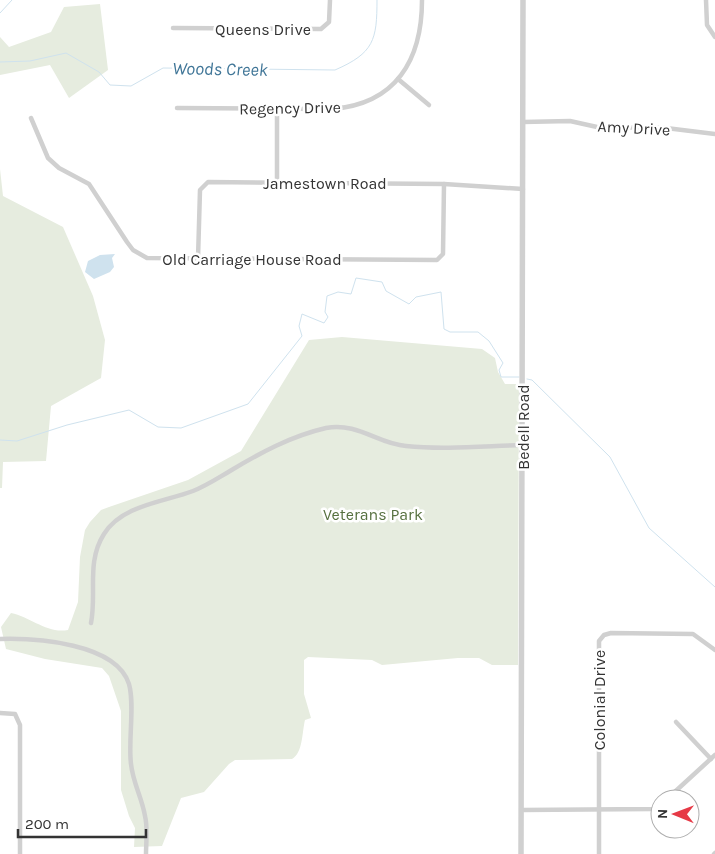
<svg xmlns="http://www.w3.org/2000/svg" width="715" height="854" viewBox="0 0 715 854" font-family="Karla,sans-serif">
	<rect width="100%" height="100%" fill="#fff"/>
	<g fill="#e6ecdf">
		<polygon points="100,4 108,70 69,98 50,65 0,75 0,37 9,47 51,32 64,7"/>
		<polygon points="0,169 3,196 63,227 93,296 105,340 101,378 51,406 46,461 3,462 2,488 0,488"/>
		<path d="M342 337 482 349 495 358 498 372 505 384H519L518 665H492L479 658H458L382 665 372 660 308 657 304 660V694L311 718 305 720C302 732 303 753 292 759L235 760 229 764 204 792 181 798 162 846 134 847 135 828 129 816 121 790V711L109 676 102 668 45 659 6 649 1 627 11 613C31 617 47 634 68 630L78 602 80 557 85 530 90 522 101 510 109 507 188 480 241 451 309 340Z"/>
	</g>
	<polygon fill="#cfe2ee" points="115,254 112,258 114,267 110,272 94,279 85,272 88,261 100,255"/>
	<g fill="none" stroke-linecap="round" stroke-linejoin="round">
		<g stroke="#cfe2ee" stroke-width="1">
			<polyline points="0,13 12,0"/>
			<path d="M0 62 30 61 66 53 99 72 110 85 131 86 163 68 335 70C374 53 377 40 377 0"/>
			<polyline points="527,379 532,380 610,457 649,528 715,587"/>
			<polyline points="0,440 17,441 67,425 129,410 158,427 181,428 248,404 302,336 299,326 302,314 324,323 328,317 325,312 327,296 338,292 351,294 356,278 382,282 386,291 409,304 416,297 441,292 444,329 450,332 478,332 489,341 503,363 499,370 501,377 519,377"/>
		</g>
		<g stroke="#d0d0d0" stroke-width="4.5">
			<polyline points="706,0 707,25 715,37"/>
			<polyline points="173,28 321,29 329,22 330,0"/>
			<polyline points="398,79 429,105"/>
			<path d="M177 108 332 109C396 104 422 60 422 0"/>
			<polyline points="31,118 48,158 59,168 89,184 127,242 133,250 147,258 437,260 443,254 444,184"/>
			<polyline points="523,122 570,121 597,127 666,128 715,134"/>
			<polyline points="277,183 277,109"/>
			<polyline points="198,259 200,190 208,182 444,184 523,189"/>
			<path d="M91 623C97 593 86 562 104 534 122 505 164 502 193 491 206 486 218 478 230 471 260 453 291 436 326 428 358 422 378 444 406 446 444 450 485 446 523 445"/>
			<path d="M0 639C36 638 116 643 129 684 135 705 128 741 131 764 133 783 142 798 145 816 148 828 146 842 146 854"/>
			<polyline points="0,713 15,714 20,725 20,854"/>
			<polyline points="676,722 711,759"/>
			<polyline points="667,799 715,755"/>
			<polyline points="522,810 653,809 660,805"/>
			<polyline points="599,854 599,641 604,635 611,633 693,634 715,650"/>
			<polyline points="714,854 715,853"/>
		</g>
		<polyline stroke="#d0d0d0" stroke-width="5.5" points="521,854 523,0"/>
	</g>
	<g text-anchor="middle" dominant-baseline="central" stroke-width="5" stroke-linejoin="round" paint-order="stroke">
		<g font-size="16" fill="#333" stroke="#fff">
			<text x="263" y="29">Queens Drive</text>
			<text transform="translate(290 108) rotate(-1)">Regency Drive</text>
			<text transform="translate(634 128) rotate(3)">Amy Drive</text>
			<text x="325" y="183">Jamestown Road</text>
			<text x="252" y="259">Old Carriage House Road</text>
			<text transform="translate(523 427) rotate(-90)">Bedell Road</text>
			<text transform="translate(599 700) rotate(-90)">Colonial Drive</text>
		</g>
		<g font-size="16" fill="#56703f" stroke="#fff">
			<text x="373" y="514">Veterans Park</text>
		</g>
		<g font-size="18" font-style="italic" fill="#3f7597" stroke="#fff">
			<text transform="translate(220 69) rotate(1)">Woods Creek</text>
		</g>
	</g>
	<g transform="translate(675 814) rotate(271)"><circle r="24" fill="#ffffff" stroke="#adadad"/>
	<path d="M0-4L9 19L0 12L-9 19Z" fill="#e63946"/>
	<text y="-8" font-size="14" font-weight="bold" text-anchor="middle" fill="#333333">N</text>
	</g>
	<path d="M18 829v8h128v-8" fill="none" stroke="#333333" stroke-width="2.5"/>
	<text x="25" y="829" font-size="15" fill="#333333" stroke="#ffffff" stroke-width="4" paint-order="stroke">200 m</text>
</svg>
